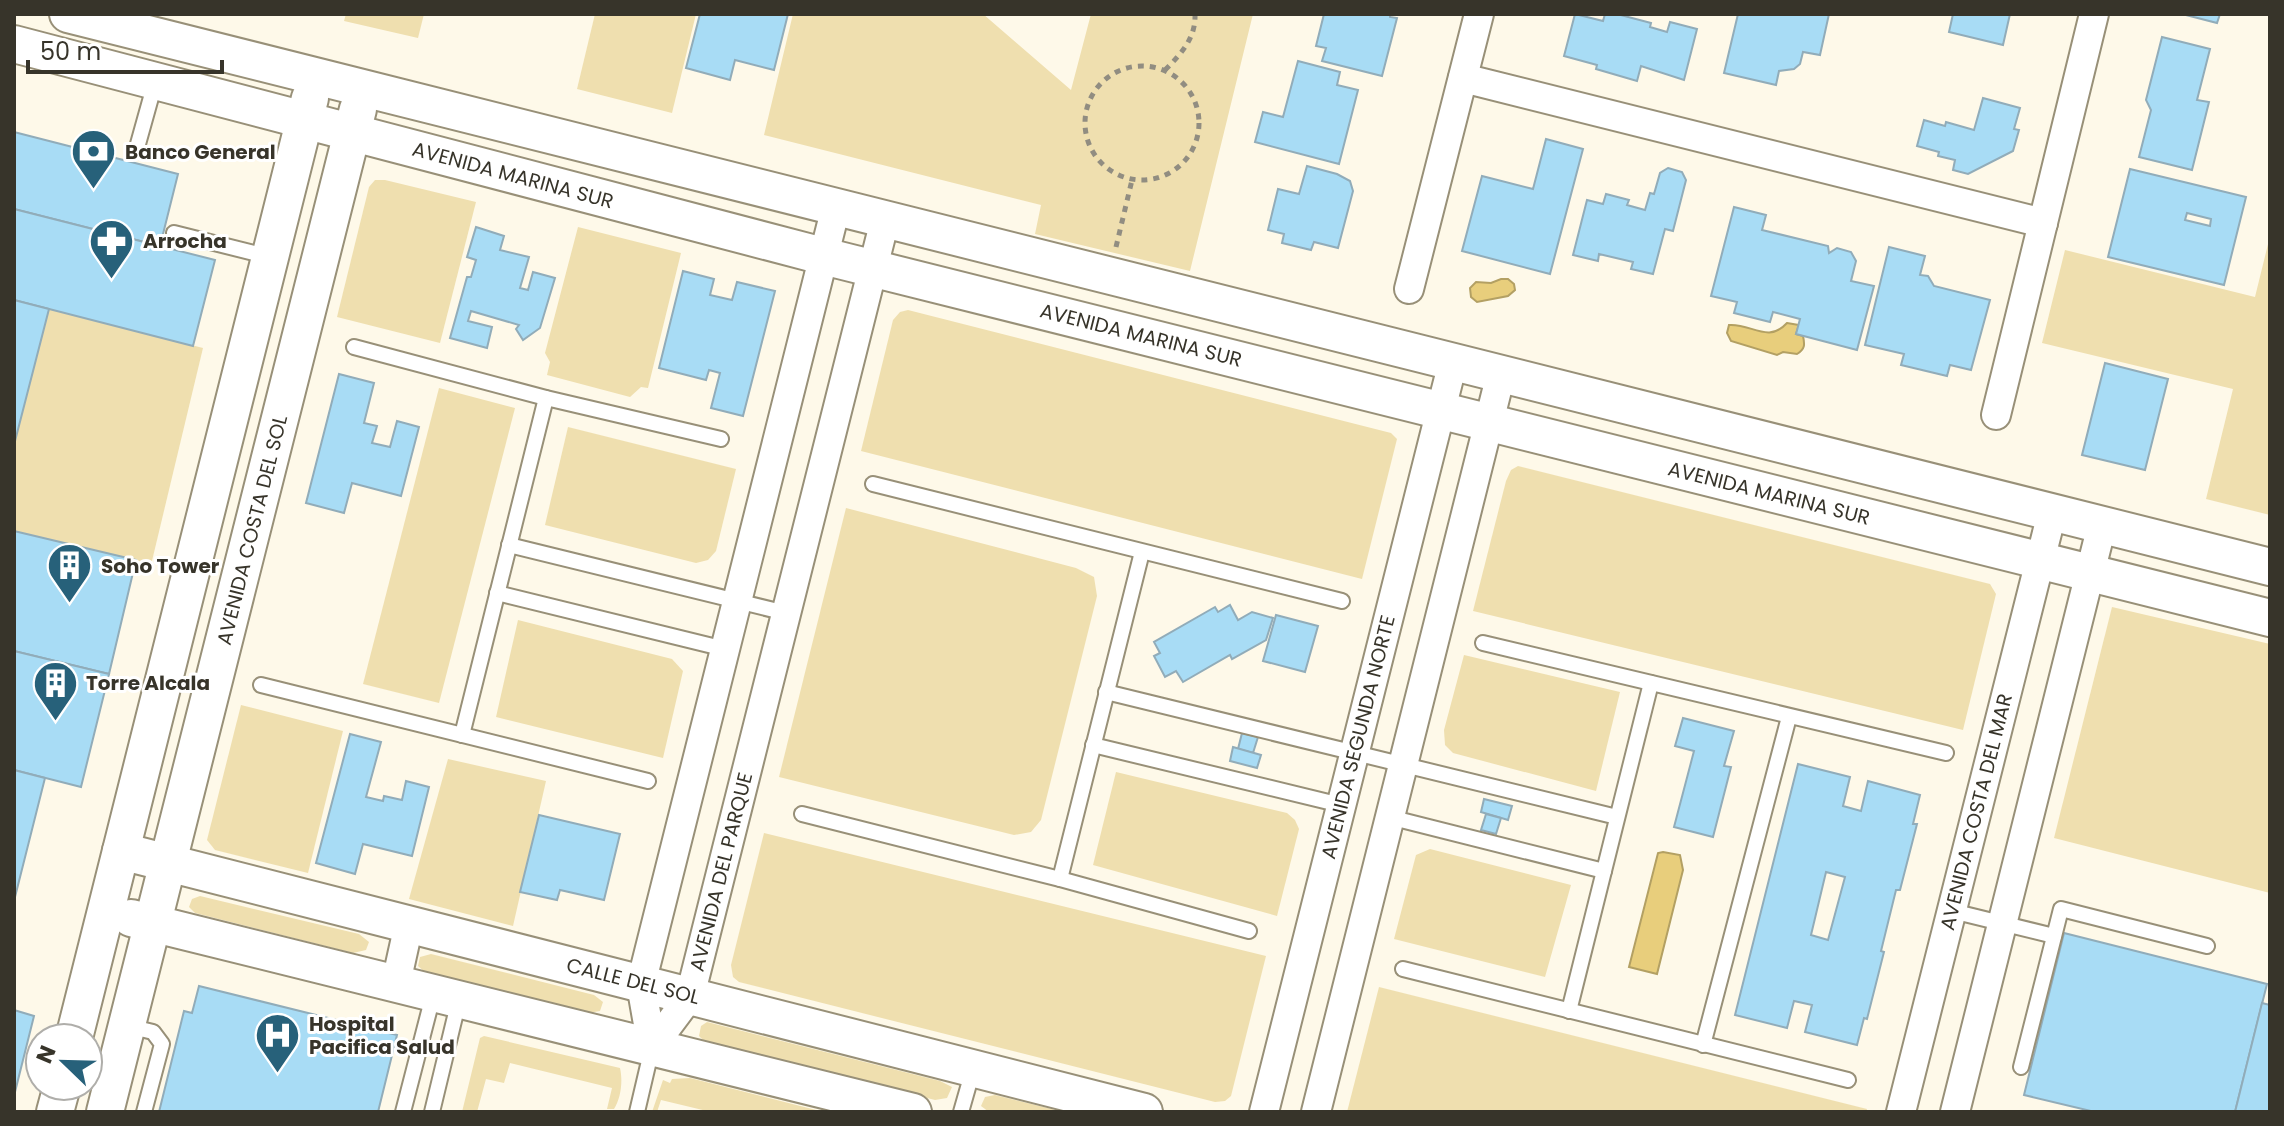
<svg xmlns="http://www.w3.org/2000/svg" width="2284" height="1126" viewBox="0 0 2284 1126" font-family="Poppins,sans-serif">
	<rect width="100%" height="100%" fill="#fef9e9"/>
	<g fill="#efdfaf">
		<polygon points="346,14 424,14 418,38 344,21"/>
		<polygon points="595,14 696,14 672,113 577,89"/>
		<polygon points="793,14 983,14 1071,90 1091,14 1253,14 1190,271 1035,234 1041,205 764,135"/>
		<polygon points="375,180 385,180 476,202 440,343 337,317 369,187"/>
		<polygon points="578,227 681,253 648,388 641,387 630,397 547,375 550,362 545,353"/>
		<polygon points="2270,236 2270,515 2206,499 2233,389 2042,343 2065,250 2255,297"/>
		<polygon points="49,309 203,348 151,565 14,531 14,445"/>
		<polygon points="908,310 1391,433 1397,439 1362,579 861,451 893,320 900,312"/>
		<polygon points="439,388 515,408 439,703 363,684"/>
		<polygon points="568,427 736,469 716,551 708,560 696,563 545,525"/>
		<polygon points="1518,466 1990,584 1996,594 1963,730 1473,611 1506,481 1511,470"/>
		<polygon points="846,508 1076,568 1094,577 1097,596 1041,820 1031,832 1014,835 779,777"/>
		<polygon points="2112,607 2270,644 2270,893 2054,838"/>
		<polygon points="518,620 672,659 683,671 663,758 496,717"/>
		<polygon points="1464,655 1620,692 1596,791 1453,753 1445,745 1444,730"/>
		<polygon points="241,705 343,731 308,873 215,850 207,840"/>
		<polygon points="448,759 546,781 513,926 409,899"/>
		<polygon points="1116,772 1287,813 1295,820 1299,829 1277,916 1093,865"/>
		<polygon points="764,833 1266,956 1231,1096 1225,1101 1215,1102 739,982 733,977 731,965"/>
		<polygon points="1430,849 1571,885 1545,977 1394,939 1416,855"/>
		<polygon points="200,896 359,934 369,942 366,950 353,953 195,913 189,907 192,899"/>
		<polygon points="431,954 594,995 603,1002 600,1011 588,1013 426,973 418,966 420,957"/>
		<polygon points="1379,987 1867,1109 1866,1112 1347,1112"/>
		<polygon points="707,1022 940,1081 952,1087 947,1098 935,1100 704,1041 699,1036 701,1026"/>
		<path d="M484 1036 620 1068C623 1081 621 1098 614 1109H607L612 1088 510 1063 504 1083 486 1079 477 1112H462L480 1038Z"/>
		<polygon points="690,1078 824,1112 711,1112 661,1100 657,1112 652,1112 663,1080 670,1083 672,1079"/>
		<polygon points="995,1095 1064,1112 989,1112 981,1106 985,1097"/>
	</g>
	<g fill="#e8ce7c" stroke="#b3a063" stroke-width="2">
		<polygon points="1501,279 1508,279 1514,284 1515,290 1508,296 1477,302 1471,297 1470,288 1476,282 1491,283"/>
		<path d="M1787 323 1799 325 1796 334 1803 336C1805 345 1805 349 1797 354L1783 352 1777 355 1731 341 1727 333 1729 325C1751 323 1768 344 1787 323Z"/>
		<polygon points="1663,852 1680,855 1683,870 1657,974 1629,967 1658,853"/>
	</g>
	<g fill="#a8dcf5" stroke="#91acb9" stroke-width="2" fill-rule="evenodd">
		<polygon points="700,14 788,14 774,70 735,60 730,80 686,68"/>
		<polygon points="1324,14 1390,14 1390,17 1397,18 1382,76 1322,61 1326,48 1316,46"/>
		<polygon points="1575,14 1603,21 1605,14 1617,14 1651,23 1650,27 1667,32 1670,22 1697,29 1684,80 1641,66 1637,81 1596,69 1597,65 1564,56"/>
		<polygon points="1738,14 1829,14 1820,55 1803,52 1800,64 1794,69 1779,71 1776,85 1724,73"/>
		<polygon points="1953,14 2010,14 2003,45 1949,32"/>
		<polygon points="2182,14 2220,14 2217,23"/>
		<polygon points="2162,37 2210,49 2197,100 2209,102 2192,170 2139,157 2151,110 2146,100"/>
		<polygon points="1298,61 1340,72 1337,85 1358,90 1339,164 1255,142 1263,112 1283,117"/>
		<polygon points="1983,98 2020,108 2014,129 2019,130 2013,151 1968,174 1953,170 1955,160 1938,156 1939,152 1917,146 1924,120 1945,126 1946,122 1974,130"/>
		<polygon points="14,132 178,174 160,246 14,209"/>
		<polygon points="1546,139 1583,149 1550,274 1462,251 1482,176 1533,189"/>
		<polygon points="1307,166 1337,174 1350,181 1353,191 1338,248 1314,242 1311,250 1282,243 1284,234 1268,230 1278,189 1299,194"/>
		<polygon points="1668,168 1682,172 1686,180 1673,231 1665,229 1653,274 1631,269 1633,262 1599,254 1598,261 1573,255 1587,200 1603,204 1606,194 1629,200 1627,205 1645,210 1650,193 1654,194 1660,173"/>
		<path d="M2130 169 2246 197 2224 285 2108 257ZM2187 213 2211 219 2210 226 2185 220Z"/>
		<polygon points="1734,207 1766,215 1762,230 1828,246 1829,253 1837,248 1851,252 1856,261 1851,281 1874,286 1857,350 1796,334 1800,319 1773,312 1770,322 1734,313 1737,302 1711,296"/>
		<polygon points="14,209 215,260 193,346 14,300"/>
		<polygon points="476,227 504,236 500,250 529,257 520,288 528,290 533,272 555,278 540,328 523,340 516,329 519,325 471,311 468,321 492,327 487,348 450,338 467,277 471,277 476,260 467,257"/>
		<polygon points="1889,247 1925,256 1920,275 1928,276 1934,286 1990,300 1971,370 1950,365 1947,376 1901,365 1904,354 1865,345"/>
		<polygon points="683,271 714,279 710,295 732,300 737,282 775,291 743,416 711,408 720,373 709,370 706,380 659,368"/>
		<polygon points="14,300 49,309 14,445"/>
		<polygon points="2105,363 2168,379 2145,470 2082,455"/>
		<polygon points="339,374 374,383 364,423 377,426 372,443 390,447 397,421 419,427 401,496 352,483 344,513 306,503"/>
		<polygon points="14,531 136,560 109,674 14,651"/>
		<polygon points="1230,605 1238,620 1252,612 1273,618 1266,640 1232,659 1230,655 1183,682 1176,671 1165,677 1154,656 1160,653 1154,642 1215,607 1218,612"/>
		<polygon points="1276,615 1318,626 1305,672 1263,661"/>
		<polygon points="14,651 109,674 81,787 14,770"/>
		<polygon points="1683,718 1734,731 1724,766 1731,767 1713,837 1674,827 1694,751 1675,746"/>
		<polygon points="1242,733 1258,737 1253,753 1238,749"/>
		<polygon points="350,734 381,742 366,797 383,801 384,796 402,800 406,781 429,787 412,856 363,844 355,874 316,863"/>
		<polygon points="1233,747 1261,755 1257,768 1230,761"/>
		<path d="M1798 764 1850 777 1843 806 1861 811 1868 781 1920 795 1913 824H1917L1900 890H1896L1881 951 1884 952 1867 1019 1864 1018 1857 1045 1805 1032 1812 1005 1794 1001 1787 1028 1735 1015ZM1826 872 1845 877 1828 940 1811 935Z"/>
		<polygon points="14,770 45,778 14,901"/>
		<polygon points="1484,799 1512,806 1508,820 1481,812"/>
		<polygon points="1486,814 1501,818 1496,834 1481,830"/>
		<polygon points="539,815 620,834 604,900 560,890 557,900 520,892"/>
		<polygon points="2064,933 2267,984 2235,1112 2095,1112 2024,1095"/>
		<polygon points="199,986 397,1035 378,1112 159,1112 184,1011 192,1013"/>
		<polygon points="2262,1003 2270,1005 2270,1112 2235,1112"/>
		<polygon points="14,1010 34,1016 14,1096"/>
	</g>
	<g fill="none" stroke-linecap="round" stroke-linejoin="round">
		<defs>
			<g id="service">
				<polyline points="138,144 155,83"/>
				<polyline points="174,233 270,257"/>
				<polyline points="354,347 546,398 721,439"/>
				<polyline points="873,484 1342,601"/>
				<polyline points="509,545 786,613"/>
				<polyline points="497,593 725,649"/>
				<polyline points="1483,643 1946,753"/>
				<polyline points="261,685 648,781"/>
				<polyline points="1106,692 1617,817"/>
				<polyline points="462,735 546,398"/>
				<polyline points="1093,745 1341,805"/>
				<polyline points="802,814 1060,879 1249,931"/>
				<polyline points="1389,817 1604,871"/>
				<polyline points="1060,879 1142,552"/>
				<polyline points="1952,911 2054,936"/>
				<polyline points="1403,969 1848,1080"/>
				<polyline points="1569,1011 1651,683"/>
				<polyline points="128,1026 153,1032 162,1044 144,1112"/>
				<polyline points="1703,1045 1789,717"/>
				<polyline points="2021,1067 2061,909 2207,946"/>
				<polyline points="403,1112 434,992"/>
				<polyline points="432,1112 459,1000"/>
				<polyline points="637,1112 652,1048"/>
				<polyline points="961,1112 973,1070"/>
			</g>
			<g id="minor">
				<polyline points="1463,78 2043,223"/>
				<polyline points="1409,289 1479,14"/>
				<polyline points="1996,415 2094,14"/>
				<polyline points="396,983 409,924"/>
				<polyline points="652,1047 641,984 836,207"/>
				<polyline points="652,1047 690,996 885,220"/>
				<polyline points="1264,1112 1453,362"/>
				<polyline points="1316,1112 1501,374"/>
				<polyline points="1901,1112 2052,513"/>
				<polyline points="1955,1112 2102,525"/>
			</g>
			<g id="tertiary">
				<polyline points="68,14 2270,567"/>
				<polyline points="14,44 823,256 2270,618"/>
				<polyline points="121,851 1144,1112"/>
				<polyline points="131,918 913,1112"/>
				<polyline points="74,1038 310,98"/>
				<polyline points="55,1112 62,1086"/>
				<polyline points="105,1112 358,109"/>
			</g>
		</defs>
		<use href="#service" stroke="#989078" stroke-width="18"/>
		<use href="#minor" stroke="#989078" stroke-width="32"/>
		<use href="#tertiary" stroke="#989078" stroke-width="40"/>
		<g stroke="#918d81" stroke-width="5" stroke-dasharray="6 6" stroke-linecap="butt">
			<circle cx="1142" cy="123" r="57"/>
			<path d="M1165 70C1181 54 1196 38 1195 14"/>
			<polyline points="1116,247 1132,180"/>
		</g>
		<use href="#service" stroke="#fff" stroke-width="14"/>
		<use href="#minor" stroke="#fff" stroke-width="28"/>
		<use href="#tertiary" stroke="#fff" stroke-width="36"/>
	</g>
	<defs>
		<symbol id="bank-pin" viewBox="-11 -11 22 30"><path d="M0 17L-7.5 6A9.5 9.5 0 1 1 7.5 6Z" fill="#27617a" stroke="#fff"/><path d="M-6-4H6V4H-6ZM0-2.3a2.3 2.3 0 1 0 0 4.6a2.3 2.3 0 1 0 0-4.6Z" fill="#fff"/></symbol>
		<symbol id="pharmacy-pin" viewBox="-11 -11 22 30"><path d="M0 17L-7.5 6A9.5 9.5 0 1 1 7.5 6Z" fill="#27617a" stroke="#fff"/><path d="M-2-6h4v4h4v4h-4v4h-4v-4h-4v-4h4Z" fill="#fff"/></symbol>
		<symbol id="building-pin" viewBox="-11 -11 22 30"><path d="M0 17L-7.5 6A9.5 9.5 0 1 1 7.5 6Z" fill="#27617a" stroke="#fff"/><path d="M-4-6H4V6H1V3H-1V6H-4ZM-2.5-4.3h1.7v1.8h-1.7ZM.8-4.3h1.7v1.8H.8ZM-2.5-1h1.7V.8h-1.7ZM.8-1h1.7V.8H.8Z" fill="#fff"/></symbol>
		<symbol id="hospital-pin" viewBox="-11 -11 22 30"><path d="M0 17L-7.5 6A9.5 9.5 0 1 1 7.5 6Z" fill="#27617a" stroke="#fff"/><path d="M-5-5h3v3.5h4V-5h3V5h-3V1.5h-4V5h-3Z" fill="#fff"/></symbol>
	</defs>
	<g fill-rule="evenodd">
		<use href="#bank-pin" x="68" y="126" width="51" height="69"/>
		<use href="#pharmacy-pin" x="86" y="216" width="51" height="69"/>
		<use href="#building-pin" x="44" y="540" width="51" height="69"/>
		<use href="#building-pin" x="30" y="658" width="51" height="69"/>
		<use href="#hospital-pin" x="252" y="1010" width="51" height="69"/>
	</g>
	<g text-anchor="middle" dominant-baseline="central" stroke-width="6" stroke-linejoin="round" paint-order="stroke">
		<g font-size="20" font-weight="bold" fill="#37342a" stroke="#fff" text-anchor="start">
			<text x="125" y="152">Banco General</text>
			<text x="143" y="241">Arrocha</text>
			<text x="101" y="566">Soho Tower</text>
			<text x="86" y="683">Torre Alcala</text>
			<text x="309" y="1024">Hospital<tspan x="309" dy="23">Pacifica Salud</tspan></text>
		</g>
		<g font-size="20" fill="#37342a" stroke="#fff">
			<text transform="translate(513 175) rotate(15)">AVENIDA MARINA SUR</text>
			<text transform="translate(1141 335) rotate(14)">AVENIDA MARINA SUR</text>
			<text transform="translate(1769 493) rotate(14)">AVENIDA MARINA SUR</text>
			<text transform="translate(252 530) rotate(-76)">AVENIDA COSTA DEL SOL</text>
			<text transform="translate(1358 737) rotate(-76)">AVENIDA SEGUNDA NORTE</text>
			<text transform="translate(1976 812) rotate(-76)">AVENIDA COSTA DEL MAR</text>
			<text transform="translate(721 872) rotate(-76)">AVENIDA DEL PARQUE</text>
			<text transform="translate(633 981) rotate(14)">CALLE DEL SOL</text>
		</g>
	</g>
	<rect width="2284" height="1126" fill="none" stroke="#37342a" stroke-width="32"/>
	<g transform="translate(64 1062) rotate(293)"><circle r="38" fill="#ffffff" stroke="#afaeaa" stroke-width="2"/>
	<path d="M0-6L14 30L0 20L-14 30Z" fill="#27617a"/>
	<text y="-12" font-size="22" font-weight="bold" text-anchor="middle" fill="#37342a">N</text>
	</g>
	<path d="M28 60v12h194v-12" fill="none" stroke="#37342a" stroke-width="4"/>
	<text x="40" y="60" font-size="24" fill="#37342a" stroke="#ffffff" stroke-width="6" paint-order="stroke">50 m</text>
</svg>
